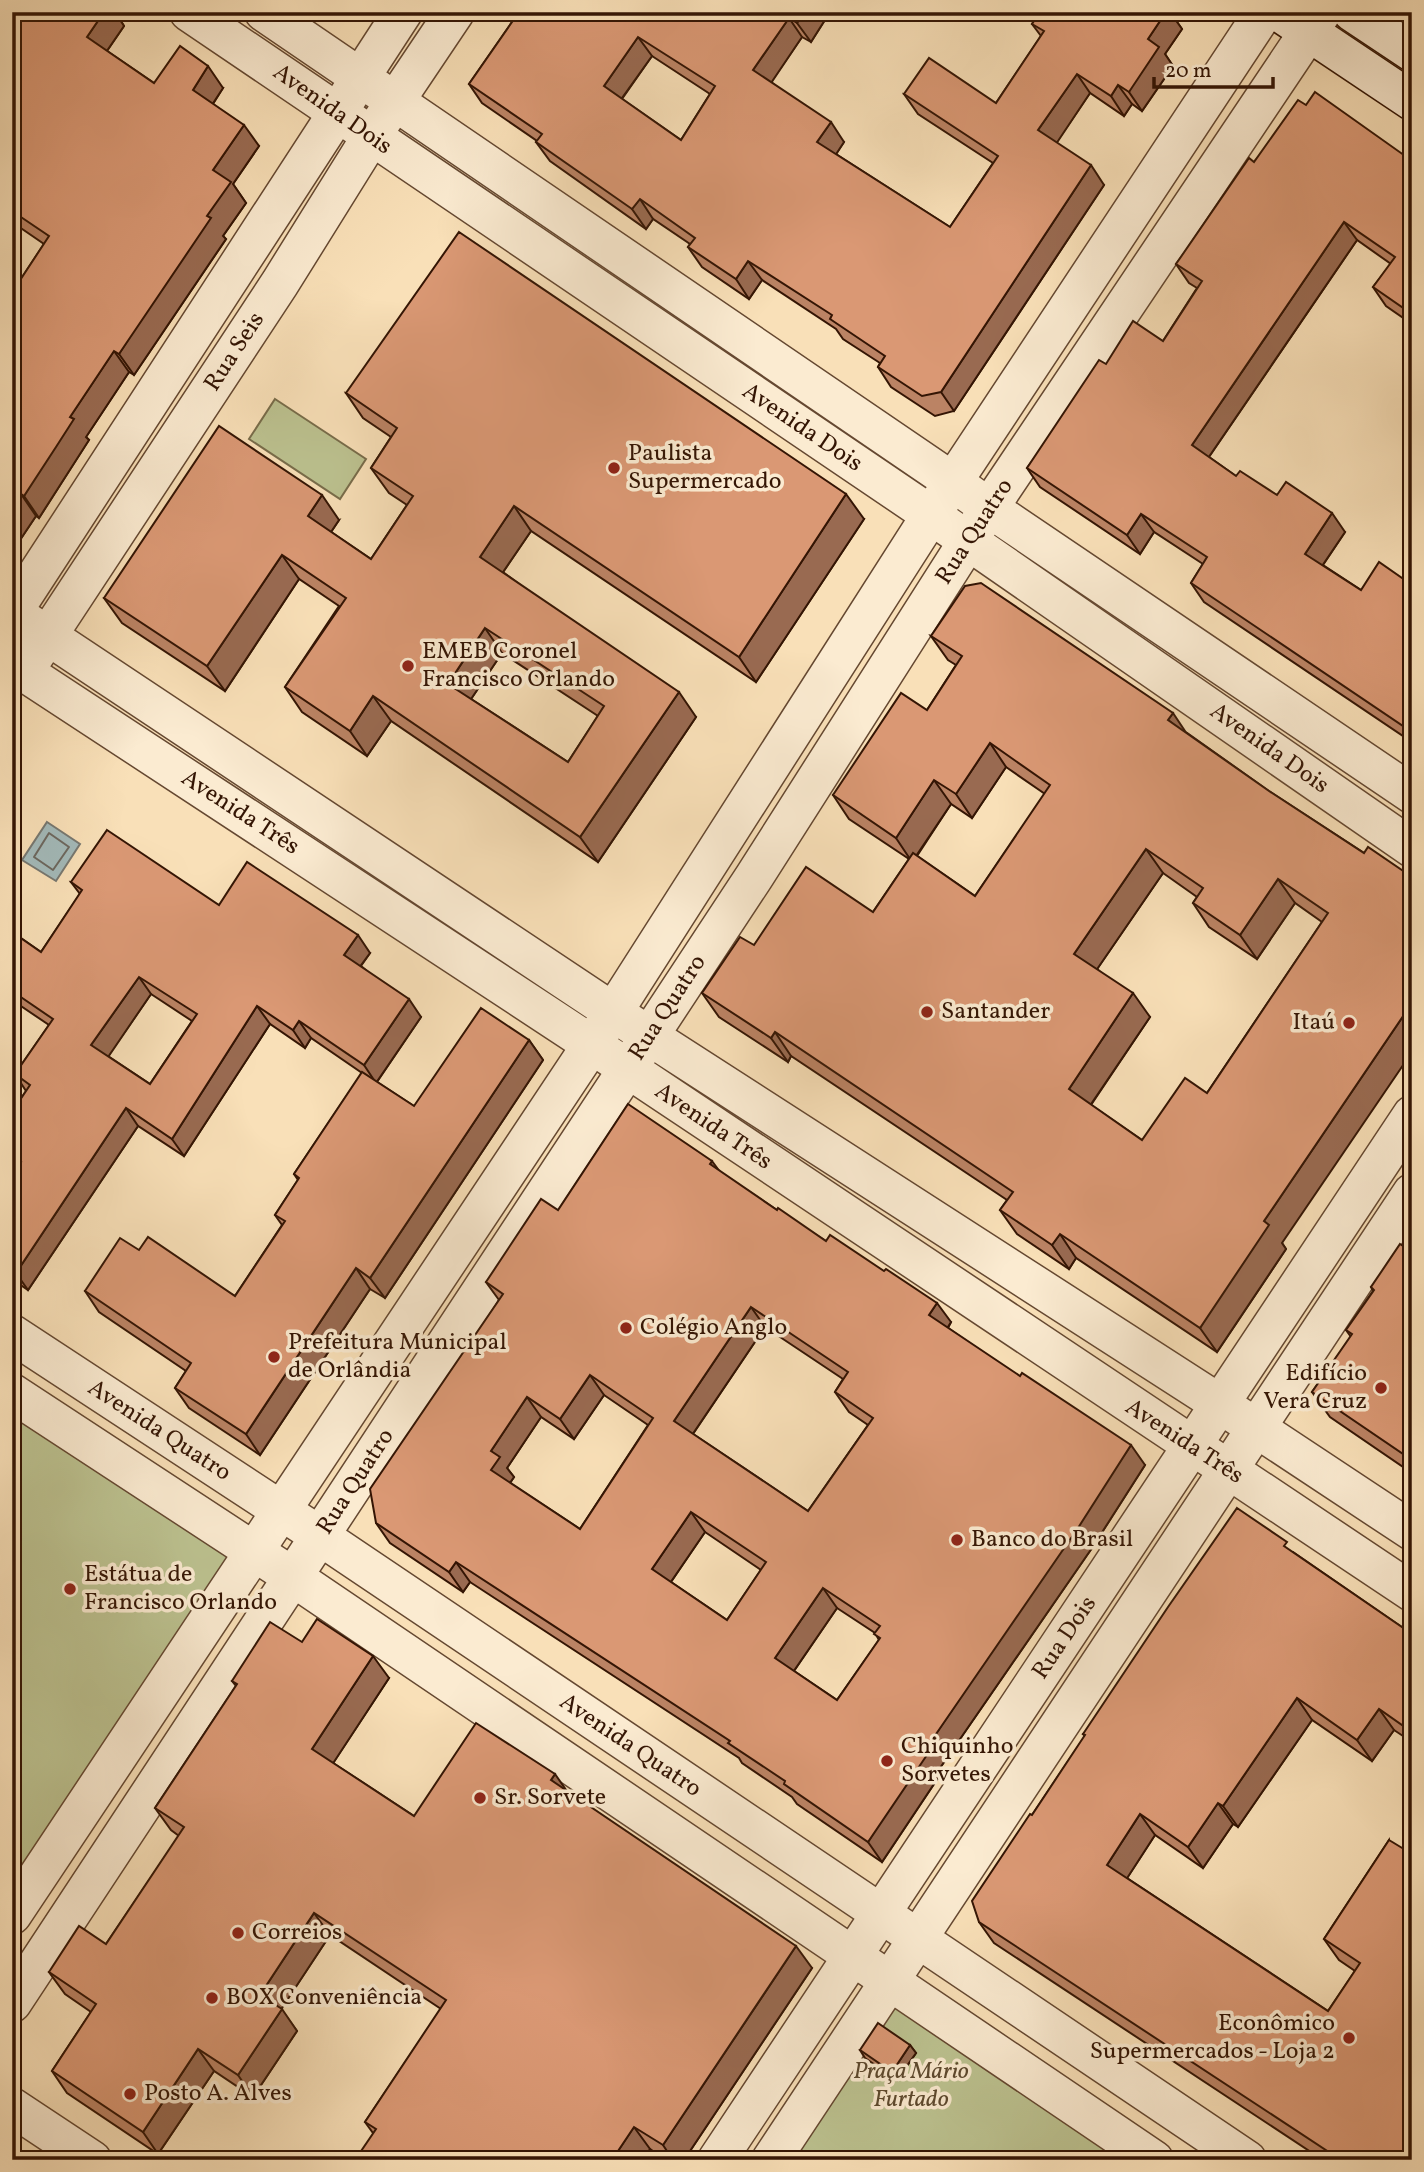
<svg xmlns="http://www.w3.org/2000/svg" width="1424" height="2172" viewBox="0 0 1424 2172" font-family="Vollkorn,serif">
	<rect width="100%" height="100%" fill="#f9e0b8"/>
	<filter id="stains"><feTurbulence type="fractalNoise" baseFrequency=".00286" numOctaves="4"/><feColorMatrix values="0 0 0 0 .2 0 0 0 0 .09 0 0 0 0 .02 0 0 0 .5 -.17"/></filter>
	<radialGradient id="worn" r=".72"><stop offset=".6" stop-color="#630" stop-opacity="0"/><stop offset="1" stop-color="#630" stop-opacity=".3"/></radialGradient>
	<g fill="#bcc290" stroke="#786c4a" stroke-width="2">
		<polygon points="275,399 366,459 340,499 249,439"/>
		<polygon points="12,1393 253,1551 12,1916"/>
		<polygon points="891,1984 1152,2160 772,2160"/>
	</g>
	<polygon fill="#a3baba" stroke="#777871" stroke-width="2" points="47,822 80,844 56,881 22,860"/>
	<g fill="none" stroke-linecap="round" stroke-linejoin="round">
		<polygon stroke="#6c685f" stroke-width="2" points="49,833 69,847 53,870 34,857"/>
		<defs>
			<g id="minor">
				<polyline points="189,12 931,515 1412,848"/>
				<polyline points="264,12 953,482 989,508 1412,794"/>
				<polyline points="12,612 649,1036 1220,1404 1412,1531"/>
				<polyline points="12,613 403,12"/>
				<polyline points="35,655 280,283 371,137 455,12"/>
				<polyline points="12,664 591,1044 1412,1592"/>
				<polyline points="12,1915 614,1011 931,515 1264,12"/>
				<polyline points="12,2003 754,877 989,508 1322,12"/>
				<polyline points="12,2107 92,2160"/>
				<polyline points="717,2160 1412,1115"/>
				<polyline points="771,2160 1412,1193"/>
			</g>
			<g id="tertiary">
				<polyline points="12,1334 320,1536 1247,2160"/>
				<polyline points="12,1393 293,1577 1154,2160"/>
			</g>
			<g id="secondary">
				<polyline points="1279,12 1412,101"/>
				<polyline points="1352,12 1412,52"/>
			</g>
		</defs>
		<use href="#minor" stroke="#654831" stroke-width="41"/>
		<use href="#tertiary" stroke="#654831" stroke-width="41"/>
		<use href="#secondary" stroke="#341504" stroke-width="41"/>
		<use href="#minor" stroke="#fbebd1" stroke-width="38"/>
		<use href="#tertiary" stroke="#fbebd1" stroke-width="38"/>
		<use href="#secondary" stroke="#fbebd1" stroke-width="38"/>
	</g>
	<g fill="#bb8364" stroke="#341504" stroke-width="2" fill-rule="evenodd">
		<polygon points="12,12 60,17 63,12 115,12 124,26 107,51 154,83 223,88 213,104 259,146 233,184 246,203 223,236 226,239 134,375 129,372 86,437 89,440 71,468 39,518 36,516 12,552 13,291 44,244 12,222"/>
		<path d="M519 12H830L811 42 802 37 771 82 844 142 836 154 950 227 993 163 918 114 904 94 996 103 1041 36 1032 24 1040 12H1170L1182 29 1165 54 1173 66 1142 111 1132 104 1124 116 1090 93 1056 143 1104 185 954 411 935 416 891 387 878 367 880 363 843 339 836 329 762 280 749 299 702 267 688 247 690 244 653 219 646 229 550 161 536 142 537 141 482 103 469 84ZM652 56 710 94 681 140 622 99Z"/>
		<polygon points="1306,105 1408,158 1412,153 1412,324 1386,306 1373,287 1391,264 1357,240 1209,457 1236,476 1277,495 1345,532 1323,565 1361,590 1412,585 1412,742 1204,602 1191,583 1203,564 1154,532 1140,554 1040,487 1027,468 1106,364 1163,341 1197,288 1189,283 1176,264 1254,162"/>
		<path d="M346 393 864 519 756 682 531 531 503 572 696 717 598 862 391 721 367 756 302 712 285 687 339 606 299 579 225 691 122 623 104 598 339 520 331 532 371 559 407 505 389 493 371 468 391 437 363 418ZM502 653 598 716 568 762 471 699Z"/>
		<path d="M931 636 1187 733 1269 791 1364 853 1282 1243 1286 1249 1217 1352 1076 1258 1069 1269 1017 1234 1000 1210 1007 1200 791 1056 788 1062 719 1017 702 993 754 945 873 912 909 859 849 819 833 795 927 710 956 665 948 660ZM1006 767 1045 794 975 896 917 856 951 804 972 818ZM1163 873 1197 897 1193 903 1209 927 1257 959 1295 903 1322 922 1207 1093 1142 1140 1091 1105 1150 1017 1097 969Z"/>
		<path d="M71 882 219 905 370 953 361 966 421 1017 377 1082 414 1106 529 1040 543 1060 385 1298 370 1289 260 1455 189 1408 175 1388 186 1371 99 1312 85 1291 139 1250 235 1296 282 1225 275 1215 298 1180 294 1174 362 1073 311 1038 305 1048 270 1024 184 1156 138 1126 28 1290 12 1279V1174L17 1168 12 1165V1112L26 1091 15 1074 49 1025 12 1000V932L41 952 80 894ZM151 994 192 1021 150 1084 108 1056Z"/>
		<path d="M720 1172 777 1210 826 1241 951 1322 948 1328 1145 1465 1092 1548 940 1768 942 1772 882 1862 797 1804 792 1797 742 1763 739 1758 470 1582 463 1592 390 1543 376 1523 499 1300 486 1282 558 1210ZM765 1327 843 1379 835 1392 849 1412 868 1425 808 1511 693 1434ZM604 1395 648 1425 580 1529 510 1483 514 1477 507 1468 541 1417 574 1439ZM705 1532 761 1570 727 1620 671 1582ZM837 1608 875 1633 879 1640 837 1700 794 1671Z"/>
		<polygon points="1412,1252 1412,1473 1330,1417 1312,1392 1351,1337 1346,1330 1373,1291 1371,1287"/>
		<polygon points="1293,1552 1412,1634 1412,1742 1394,1730 1372,1761 1312,1720 1238,1827 1233,1824 1203,1868 1155,1835 1127,1878 1328,2011 1355,1971 1339,1960 1324,1939 1389,1840 1412,2160 1323,2160 994,1943 979,1922 1032,1815 1085,1736 1083,1734"/>
		<polygon points="302,1642 389,1678 333,1763 414,1816 567,1791 812,1968 684,2160 666,2160 650,2149 373,2133 365,2122 441,2009 330,1935 281,2009 297,2031 253,2097 214,2071 158,2154 67,2093 52,2071 91,2012 65,1994 49,1972 106,1944 179,1836 171,1830 155,1808 236,1686 232,1681"/>
		<polygon points="910,2045 916,2053 897,2080 865,2058 860,2050"/>
	</g>
	<g fill="#996a51" stroke="#341504" stroke-width="2">
		<polygon points="104,12 115,12 124,26 102,58 87,37"/>
		<polygon points="804,12 830,12 811,42 797,23"/>
		<polygon points="1166,12 1170,12 1182,29 1165,54 1173,66 1142,111 1129,92 1148,39"/>
		<polygon points="789,18 802,37 767,89 753,70"/>
		<polygon points="638,37 652,56 617,105 604,86"/>
		<polygon points="208,66 223,88 208,111 193,90"/>
		<polygon points="1077,74 1090,93 1052,150 1038,130"/>
		<polygon points="1118,85 1132,104 1124,116 1111,96"/>
		<polygon points="831,122 844,142 831,162 817,142"/>
		<polygon points="244,125 259,146 233,184 246,203 223,236 226,239 134,375 119,354 207,216 213,170"/>
		<polygon points="1091,165 1104,185 954,411 941,392"/>
		<polygon points="640,199 653,219 646,229 632,209"/>
		<polygon points="1344,222 1357,240 1204,464 1192,445"/>
		<polygon points="748,261 762,280 749,299 736,279"/>
		<polygon points="114,351 129,372 86,437 89,440 39,518 24,496 70,417"/>
		<polygon points="21,494 36,516 12,552 12,508"/>
		<polygon points="846,494 864,519 756,682 739,657"/>
		<polygon points="322,495 339,520 325,541 308,516"/>
		<polygon points="514,506 531,531 497,581 480,557"/>
		<polygon points="1332,513 1345,532 1318,572 1305,554"/>
		<polygon points="1141,514 1154,532 1140,554 1127,535"/>
		<polygon points="282,555 299,579 225,691 207,666"/>
		<polygon points="485,628 502,653 465,708 448,684"/>
		<polygon points="679,692 696,717 598,862 580,837"/>
		<polygon points="373,696 391,721 367,756 350,731"/>
		<polygon points="1173,713 1189,737 1168,720"/>
		<polygon points="990,743 1006,767 972,818 956,794"/>
		<polygon points="934,780 951,804 912,862 896,838"/>
		<polygon points="1146,849 1163,873 1091,978 1074,954"/>
		<polygon points="1278,879 1295,903 1257,959 1240,935"/>
		<polygon points="358,935 370,953 356,972 344,955"/>
		<polygon points="139,977 151,994 104,1063 91,1045"/>
		<polygon points="1133,993 1150,1017 1085,1113 1069,1089"/>
		<polygon points="409,999 421,1017 376,1083 364,1065"/>
		<polygon points="1412,1003 1412,1052 1282,1243 1286,1249 1217,1352 1200,1328 1264,1221"/>
		<polygon points="257,1006 270,1024 184,1156 172,1139"/>
		<polygon points="299,1021 311,1038 305,1048 293,1030"/>
		<polygon points="775,1032 791,1056 788,1062 771,1038"/>
		<polygon points="529,1040 543,1060 385,1298 370,1278"/>
		<polygon points="126,1108 138,1126 28,1290 16,1273"/>
		<polygon points="712,1161 726,1180 710,1164"/>
		<polygon points="1060,1234 1076,1258 1069,1269 1052,1245"/>
		<polygon points="356,1268 370,1289 260,1455 246,1434"/>
		<polygon points="937,1303 951,1322 943,1335 929,1315"/>
		<polygon points="751,1307 765,1327 688,1441 674,1421"/>
		<polygon points="590,1375 604,1395 574,1439 560,1419"/>
		<polygon points="527,1397 541,1417 507,1468 514,1477 505,1490 491,1470 491,1451"/>
		<polygon points="1131,1445 1145,1465 1092,1548 940,1768 942,1772 882,1862 868,1842 925,1750"/>
		<polygon points="691,1512 705,1532 666,1589 652,1569"/>
		<polygon points="456,1562 470,1582 463,1592 449,1572"/>
		<polygon points="823,1588 837,1608 789,1678 775,1658"/>
		<polygon points="373,1656 389,1678 328,1771 312,1749"/>
		<polygon points="1297,1698 1312,1720 1238,1827 1223,1806"/>
		<polygon points="1379,1709 1394,1730 1372,1761 1357,1740"/>
		<polygon points="555,1774 571,1797 551,1780"/>
		<polygon points="1218,1803 1233,1824 1203,1868 1188,1847"/>
		<polygon points="1140,1814 1155,1835 1122,1886 1107,1865"/>
		<polygon points="314,1913 330,1935 276,2017 260,1995"/>
		<polygon points="796,1946 812,1968 684,2160 673,2160 663,2145"/>
		<polygon points="282,2009 297,2031 253,2097 238,2075"/>
		<polygon points="910,2045 916,2053 897,2080 892,2072"/>
		<polygon points="198,2049 214,2071 158,2154 143,2132"/>
		<polygon points="634,2127 650,2149 642,2160 612,2160"/>
	</g>
	<g fill="#da9874" stroke="#341504" stroke-width="2" fill-rule="evenodd">
		<polygon points="12,12 54,12 60,17 63,12 104,12 87,37 154,83 180,46 208,66 193,90 244,125 213,170 231,182 207,216 211,218 119,354 114,351 70,417 74,419 56,447 24,496 21,494 12,508 12,290 13,291 49,236 12,211"/>
		<path d="M519 12H804L797 23 789 18 753 70 831 122 817 142 950 227 998 156 904 94 929 58 996 103 1044 31 1032 24 1040 12H1166L1148 39 1159 47 1129 92 1118 85 1111 96 1077 74 1038 130 1091 165 941 392 922 396 878 367 885 356 830 319 832 315 748 261 736 279 688 247 695 238 640 199 632 209 536 142 542 134 469 84ZM638 37 715 86 681 140 604 86Z"/>
		<polygon points="1315,92 1408,158 1412,153 1412,314 1373,287 1395,257 1344,222 1192,445 1236,476 1240,471 1277,495 1286,482 1332,513 1305,554 1361,590 1379,562 1412,585 1412,732 1191,583 1207,557 1141,514 1127,535 1027,468 1099,360 1106,364 1133,321 1163,341 1202,281 1176,264 1249,158 1254,162 1298,100 1306,105"/>
		<path d="M459 232 846 494 739 657 514 506 480 557 679 692 580 837 373 696 350 731 285 687 346 598 282 555 207 666 104 598 219 426 322 495 308 516 371 559 413 496 371 468 397 428 346 393ZM485 628 604 706 568 762 448 684Z"/>
		<path d="M981 583 1173 713 1168 720 1269 791 1364 853 1368 847 1412 877V1003L1264 1221 1269 1225 1200 1328 1060 1234 1052 1245 1000 1210 1013 1192 775 1032 771 1038 702 993 740 937 754 945 806 867 873 912 913 853 975 896 1050 785 990 743 956 794 934 780 896 838 833 795 901 693 927 710 962 656 931 636 965 586ZM1146 849 1203 888 1193 903 1240 935 1278 879 1328 913 1207 1093 1185 1078 1142 1140 1069 1089 1133 993 1074 954Z"/>
		<path d="M107 830 219 905 247 862 358 935 344 955 409 999 364 1065 299 1021 293 1030 257 1006 172 1139 126 1108 16 1273 12 1270V1174L21 1162 12 1156V1112L30 1085 15 1074 53 1019 12 991V932L41 952 82 890 71 882ZM139 977 197 1014 150 1084 91 1045Z"/>
		<polygon points="481,1008 529,1040 370,1278 356,1268 246,1434 175,1388 191,1363 85,1291 120,1238 139,1250 148,1237 235,1296 285,1221 275,1215 299,1178 294,1174 362,1072 414,1106"/>
		<path d="M628 1104 712 1161 710 1164 777 1210 778 1208 826 1241 830 1235 884 1271 886 1269 937 1303 929 1315 1020 1376 1022 1373 1131 1445 1078 1528 925 1750 929 1752 868 1842 784 1784 785 1781 728 1743 730 1741 456 1562 449 1572 376 1523 370 1489 503 1294 486 1282 541 1199 558 1210ZM751 1307 848 1372 835 1392 873 1418 808 1511 674 1421ZM590 1375 653 1418 580 1529 491 1470 500 1457 491 1451 527 1397 560 1419ZM691 1512 766 1562 727 1620 652 1569ZM823 1588 880 1626 874 1634 880 1638 837 1700 775 1658Z"/>
		<polygon points="1400,1244 1412,1252 1412,1460 1312,1392 1352,1334 1346,1330 1374,1290 1371,1287"/>
		<polygon points="1237,1508 1287,1542 1284,1546 1412,1634 1412,1732 1379,1709 1357,1740 1297,1698 1223,1806 1218,1803 1188,1847 1140,1814 1107,1865 1328,2011 1360,1963 1324,1939 1389,1840 1412,1854 1412,2160 1341,2160 979,1922 972,1901 1030,1814 1032,1815 1085,1735 1083,1734 1168,1607"/>
		<polygon points="317,1619 373,1656 312,1749 414,1816 476,1723 555,1774 551,1780 796,1946 663,2145 634,2127 612,2160 355,2160 376,2129 365,2122 446,2000 314,1913 260,1995 282,2009 238,2075 198,2049 143,2132 52,2071 96,2004 49,1972 79,1926 106,1944 184,1827 155,1808 237,1684 232,1681 270,1622 302,1642"/>
		<polygon points="878,2023 910,2045 892,2072 860,2050"/>
	</g>
	<g fill="#8f2418" stroke="#fbebd1" stroke-width="2.5">
		<circle cx="614" cy="468" r="7"/>
		<circle cx="408" cy="666" r="7"/>
		<circle cx="927" cy="1012" r="7"/>
		<circle cx="1349" cy="1023" r="7"/>
		<circle cx="626" cy="1328" r="7"/>
		<circle cx="274" cy="1357" r="7"/>
		<circle cx="1381" cy="1388" r="7"/>
		<circle cx="957" cy="1540" r="7"/>
		<circle cx="70" cy="1589" r="7"/>
		<circle cx="887" cy="1761" r="7"/>
		<circle cx="480" cy="1798" r="7"/>
		<circle cx="238" cy="1933" r="7"/>
		<circle cx="212" cy="1998" r="7"/>
		<circle cx="1349" cy="2038" r="7"/>
		<circle cx="130" cy="2094" r="7"/>
	</g>
	<g text-anchor="middle" dominant-baseline="central" stroke-width="7" stroke-linejoin="round" paint-order="stroke">
		<g font-size="24" fill="#341504" stroke="#fbebd1">
			<text transform="translate(332 110) rotate(35)">Avenida Dois</text>
			<text transform="translate(235 352) rotate(-57)">Rua Seis</text>
			<text transform="translate(802 428) rotate(34)">Avenida Dois</text>
			<text transform="translate(975 532) rotate(-57)">Rua Quatro</text>
			<text transform="translate(1269 749) rotate(35)">Avenida Dois</text>
			<text transform="translate(240 813) rotate(33)">Avenida Três</text>
			<text transform="translate(668 1008) rotate(-57)">Rua Quatro</text>
			<text transform="translate(713 1127) rotate(34)">Avenida Três</text>
			<text transform="translate(159 1431) rotate(33)">Avenida Quatro</text>
			<text transform="translate(1184 1442) rotate(33)">Avenida Três</text>
			<text transform="translate(356 1482) rotate(-57)">Rua Quatro</text>
			<text transform="translate(1065 1638) rotate(-56)">Rua Dois</text>
			<text transform="translate(630 1746) rotate(34)">Avenida Quatro</text>
		</g>
		<g font-size="24" fill="#341504" stroke="#fbebd1" text-anchor="start">
			<text x="628" y="454">Paulista<tspan x="628" dy="28">Supermercado</tspan></text>
			<text x="422" y="652">EMEB Coronel<tspan x="422" dy="28">Francisco Orlando</tspan></text>
			<text x="941" y="1012">Santander</text>
			<text x="1335" y="1023" text-anchor="end">Itaú</text>
			<text x="640" y="1328">Colégio Anglo</text>
			<text x="288" y="1343">Prefeitura Municipal<tspan x="288" dy="28">de Orlândia</tspan></text>
			<text x="1367" y="1374" text-anchor="end">Edifício<tspan x="1367" dy="28">Vera Cruz</tspan></text>
			<text x="971" y="1540">Banco do Brasil</text>
			<text x="84" y="1575">Estátua de<tspan x="84" dy="28">Francisco Orlando</tspan></text>
			<text x="901" y="1747">Chiquinho<tspan x="901" dy="28">Sorvetes</tspan></text>
			<text x="494" y="1798">Sr. Sorvete</text>
			<text x="252" y="1933">Correios</text>
			<text x="226" y="1998">BOX Conveniência</text>
			<text x="1335" y="2024" text-anchor="end">Econômico<tspan x="1335" dy="28">Supermercados - Loja 2</tspan></text>
			<text x="144" y="2094">Posto A. Alves</text>
		</g>
		<g font-size="24" font-style="italic" fill="#5d492e" stroke="#fbebd1">
			<text x="911" y="2072">Praça Mário<tspan x="911" dy="28">Furtado</tspan></text>
		</g>
	</g>
	<rect width="1424" height="2172" fill="none" stroke="#f9e0b8" stroke-width="42"/>
	<rect x="14" y="14" width="1396" height="2144" fill="none" stroke="#341504" stroke-width="3.5"/>
	<rect x="21" y="21" width="1382" height="2130" fill="none" stroke="#341504" stroke-width="2"/>
	<path d="M1154 77v10h119v-10" fill="none" stroke="#341504" stroke-width="3.5"/>
	<text x="1165" y="77" font-size="21" fill="#341504" stroke="#fbebd1" stroke-width="5" paint-order="stroke">20 m</text>
	<rect width="100%" height="100%" filter="url(#stains)"/>
	<rect width="100%" height="100%" fill="url(#worn)"/>
</svg>
